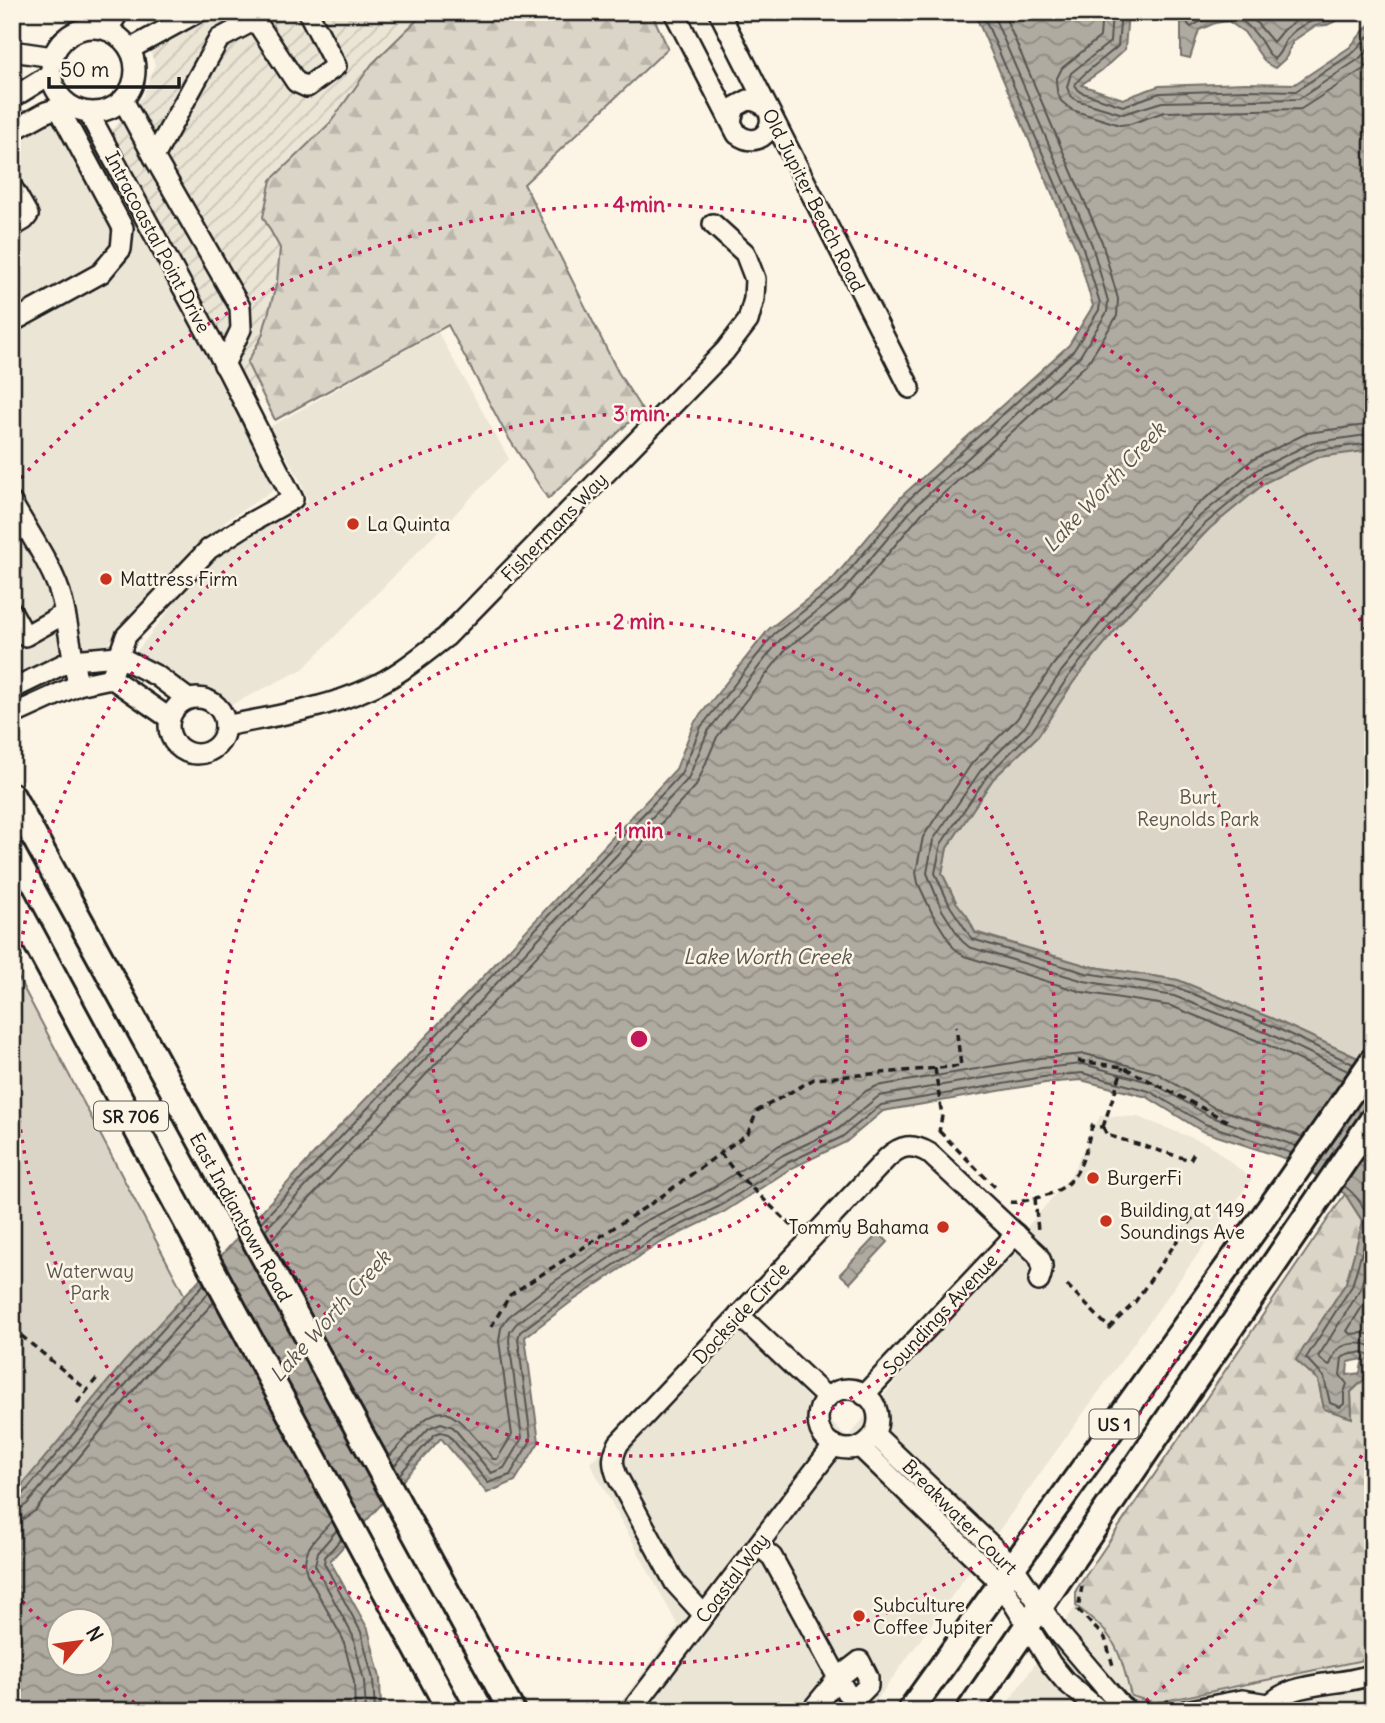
<svg xmlns="http://www.w3.org/2000/svg" width="1385" height="1723" viewBox="0 0 1385 1723" font-family="Delius,sans-serif">
	<defs>
		<pattern id="industrial-furrows" width="10" height="10" patternUnits="userSpaceOnUse" patternTransform="scale(1.75)"><rect width="10" height="10" fill="#ebe5d6"/><path d="M-1 1l2-2M0 10L10 0M9 11l2-2" fill="none" stroke="#c9c4b7"/></pattern>
		<pattern id="forest-firs" width="22" height="20" patternUnits="userSpaceOnUse" patternTransform="scale(1.75)"><rect width="22" height="20" fill="#dbd5c8"/><path d="M5 1l3.5 6h-7zM16 11l3.5 6h-7z" fill="#bbb6ab"/></pattern>
		<pattern id="water-waves" width="16" height="10" patternUnits="userSpaceOnUse" patternTransform="scale(1.75)"><rect width="16" height="10" fill="#b0aba1"/><path d="M0 5q4-4 8 0t8 0" fill="none" stroke="#8e8a82"/></pattern>
	</defs>
	<rect width="100%" height="100%" fill="#fcf5e5"/>
	<filter id="ink" filterUnits="userSpaceOnUse"><feTurbulence type="fractalNoise" baseFrequency=".0143" numOctaves="2"/><feDisplacementMap in="SourceGraphic" scale="14" xChannelSelector="R" yChannelSelector="G"/><feConvolveMatrix kernelMatrix="1 2 1 2 8 2 1 2 1" color-interpolation-filters="sRGB"/></filter>
	<g filter="url(#ink)">
		<g fill="#ebe5d6">
			<polygon points="56,116 86,129 276,489 227,520 100,652 12,680 12,141"/>
			<polygon points="438,332 509,459 303,669 215,713 134,655 213,554 308,501 300,480 270,427"/>
			<polygon points="1100,1116 1138,1117 1208,1144 1252,1179 869,1711 614,1711 678,1626 590,1463 725,1314 847,1438 1070,1177"/>
			<polygon points="1076,1606 1099,1622 1119,1649 1131,1696 1373,1646 1373,1711 1002,1711"/>
		</g>
		<polygon fill="url(#industrial-furrows)" points="177,12 419,12 431,36 252,393 112,130 143,96 155,65 143,31"/>
		<g fill="url(#forest-firs)" stroke="#7c7872" stroke-width="2">
			<polygon points="425,12 651,12 668,48 524,184 618,372 642,410 548,499 506,434 448,325 275,420 247,363 262,336 277,282 280,248 263,217 271,180 330,123 372,64"/>
			<path d="M1345 1194 1363 1222 1346 1283 1296 1360 1318 1380 1324 1409 1352 1417 1351 1392 1373 1371V1658L1155 1703 1131 1696C1119 1649 1117 1636 1076 1606V1590Z"/>
		</g>
		<g fill="#dbd5c8" stroke="#7c7872" stroke-width="2">
			<polygon points="1365,450 1373,450 1373,1065 1273,1019 1178,980 1088,966 975,932 967,916 956,902 942,873 947,848 993,779 1038,736 1074,681 1130,612 1210,528 1266,482 1318,457"/>
			<polygon points="12,966 186,1298 12,1506"/>
		</g>
		<g fill="url(#water-waves)" stroke="#75726c" stroke-width="2" fill-rule="evenodd">
			<path d="M974 12H1128L1125 49 1102 70 1081 85 1123 99 1159 86 1246 83 1295 84 1350 47 1373 20V450L1318 457 1266 482 1210 528 1130 612 1074 681 1038 736 993 779 947 848 942 873 956 902 967 916 975 933 1088 966 1178 980 1273 1019 1373 1065V1371L1351 1392 1352 1418 1324 1409 1318 1380 1296 1360 1346 1283 1363 1222 1345 1194 1293 1161 1202 1131 1147 1097 1081 1080 1045 1083 883 1111 846 1142 790 1169 724 1212 658 1244 571 1302 525 1337 539 1442 515 1481 487 1493 441 1438 330 1561 368 1629 380 1678 381 1711H12V1497L124 1362 334 1132 469 992 676 769 694 723 769 629 833 579 903 495 1069 345 1093 306 1077 251ZM1363 1359 1360 1373 1347 1375 1348 1362ZM60 1622H102V1664H60Z"/>
			<polygon points="1181,12 1334,12 1338,20 1327,25 1315,26 1293,41 1286,58 1275,68 1266,63 1244,32 1228,21 1215,23 1199,30 1190,58 1181,56"/>
			<polygon points="879,1233 888,1242 850,1283 840,1274"/>
		</g>
		<g fill="none" stroke-linecap="round" stroke-linejoin="round">
			<g stroke="#575551" stroke-width="2">
				<polyline points="1102,12 1100,37 1062,68 1056,80 1057,91 1061,101 1072,110 1120,125 1130,124 1164,112 1301,109 1365,68 1373,60"/>
				<polyline points="1112,12 1110,42 1071,73 1067,87 1070,95 1076,100 1123,114 1162,102 1299,99 1359,59 1373,44"/>
				<path d="M1121 12 1118 46C1109 55 1078 76 1075 85L1080 92 1123 106 1160 93 1246 90 1296 91 1354 52 1373 31"/>
				<path d="M1188 12V24L1191 27C1222 8 1240 11 1261 41 1265 48 1268 54 1274 59 1281 53 1282 47 1286 40 1295 26 1313 20 1327 17L1329 12"/>
				<polyline points="1243,12 1255,21 1273,42 1283,30 1308,12"/>
				<polyline points="1353,1064 1270,1025 1176,987 1086,973 972,939 950,906 935,873 941,844 988,775 1032,731 1068,677 1124,607 1205,524 1263,475 1316,450 1373,443"/>
				<polyline points="1348,1071 1267,1033 1174,996 1084,981 969,947 962,941 942,910 927,873 933,840 981,770 1025,726 1061,672 1118,602 1200,516 1258,469 1311,443 1373,434"/>
				<polyline points="1342,1080 1263,1043 1171,1006 1082,992 964,956 953,947 933,915 918,883 916,872 923,837 972,763 1017,719 1053,665 1110,595 1194,508 1252,460 1307,433 1373,424"/>
				<path d="M1344 1186C1355 1193 1369 1212 1370 1224L1352 1286 1306 1358 1324 1377 1330 1403 1340 1407 1344 1404V1392L1347 1384 1340 1375 1342 1358 1347 1355 1363 1352 1369 1356 1373 1366"/>
				<polyline points="261,1222 681,774 701,727 774,634 838,584 908,500 1074,350 1099,310 1100,303 1083,248 982,12"/>
				<polyline points="265,1230 688,779 708,731 780,640 843,591 915,506 1080,356 1107,312 1108,301 1092,245 992,12"/>
				<polyline points="271,1240 696,786 717,737 787,648 850,599 922,513 1087,364 1117,316 1118,299 1102,242 1003,12"/>
				<path d="M1373 1246 1360 1290 1318 1357 1329 1366C1332 1362 1333 1355 1337 1350 1346 1342 1363 1342 1373 1347"/>
				<polyline points="1373,1285 1368,1297 1347,1331 1350,1334 1362,1333 1373,1335"/>
				<path d="M389 1457C442 1397 442 1397 493 1459H497L512 1435 499 1341 501 1328 508 1317 555 1281 643 1222 711 1189 778 1146 832 1120 866 1091 877 1086 1040 1058 1085 1054 1157 1073 1213 1107 1303 1137"/>
				<polyline points="394,1466 429,1428 441,1423 453,1427 491,1473 504,1468 522,1438 509,1340 510,1332 516,1324 562,1290 649,1231 716,1198 783,1155 838,1129 879,1096 1042,1068 1083,1064 1153,1083 1209,1116 1296,1146"/>
				<polyline points="399,1475 435,1434 441,1432 448,1434 488,1483 510,1475 531,1440 518,1339 520,1332 567,1297 654,1238 720,1206 787,1163 842,1137 881,1105 1043,1077 1082,1073 1149,1091 1205,1124 1291,1153"/>
				<polyline points="12,1501 20,1498 129,1367 204,1284"/>
				<polyline points="12,1510 20,1509 27,1504 136,1372 209,1292"/>
				<polyline points="12,1520 23,1519 35,1511 143,1379 214,1302"/>
				<path d="M332 1521C317 1537 299 1551 307 1574L343 1639 354 1682 355 1711"/>
				<polyline points="337,1530 318,1552 315,1565 353,1636 364,1681 366,1711"/>
				<polyline points="341,1539 325,1557 324,1563 361,1632 373,1679 375,1711"/>
			</g>
			<defs>
				<g id="minor">
					<polyline points="250,12 296,82 307,87 336,66 308,12"/>
					<path d="M674 12 737 134C768 157 788 103 748 100L735 107 731 121"/>
					<polyline points="719,12 910,388"/>
					<circle cx="93" cy="70" r="42"/>
					<polyline points="107,30 119,12"/>
					<polyline points="130,49 198,12"/>
					<polyline points="12,51 53,57"/>
					<polyline points="12,98 51,74"/>
					<polyline points="123,100 154,157 219,39 255,20"/>
					<polyline points="88,112 228,371 293,499 248,524 209,549 126,636 111,678"/>
					<polyline points="12,131 46,112 68,105"/>
					<polyline points="154,157 240,307 241,329 224,365"/>
					<polyline points="12,187 28,215 24,220 12,227"/>
					<polyline points="12,322 101,273 121,249 123,228 58,107"/>
					<path d="M12 503C27 530 55 570 62 600 69 627 72 657 78 685"/>
					<polyline points="12,612 25,636 64,614"/>
					<polyline points="12,689 72,660 118,656 157,676 188,699"/>
					<circle cx="197" cy="726" r="28"/>
					<polyline points="12,715 78,685 111,678 169,718"/>
					<path d="M225 726C273 716 325 709 370 688 398 676 422 655 446 637L725 351 748 321 754 299 755 279 745 253 713 224"/>
					<polyline points="739,1315 827,1398"/>
					<circle cx="848" cy="1419" r="30"/>
					<polyline points="864,1395 1016,1234"/>
					<polyline points="874,1434 1013,1566 1058,1632 1121,1706 1128,1711"/>
					<polyline points="860,1447 1001,1583 1051,1664 1065,1681 1100,1711"/>
					<polyline points="758,1545 772,1557 838,1678 846,1692 851,1696 859,1695 868,1686 868,1677 860,1661 838,1678 811,1711"/>
					<path d="M704 1615 675 1583 617 1476C612 1463 612 1456 619 1443L887 1158C901 1145 912 1143 929 1153L1037 1254C1044 1264 1043 1270 1039 1281"/>
					<polyline points="631,1711 834,1445"/>
					<polyline points="1185,1711 1242,1700 1269,1704"/>
					<path d="M1264 1711C1288 1678 1338 1688 1373 1674"/>
				</g>
				<g id="major">
					<polyline points="12,796 512,1711"/>
					<polyline points="12,898 450,1711"/>
					<polyline points="910,1711 1287,1184 1373,1060"/>
					<polyline points="969,1711 1373,1119"/>
				</g>
			</defs>
			<use href="#minor" stroke="#1c1c1c" stroke-width="24"/>
			<use href="#major" stroke="#1c1c1c" stroke-width="30"/>
			<g stroke="#1c1c1c" stroke-width="3.5" stroke-dasharray="7 5" stroke-linecap="butt">
				<polyline points="1078,1061 1123,1067 1229,1122"/>
				<polyline points="935,1068 942,1116 939,1132"/>
				<polyline points="1103,1127 1107,1135 1190,1160 1195,1151"/>
				<polyline points="1103,1127 1123,1067"/>
				<polyline points="939,1131 995,1187"/>
				<polyline points="720,1153 736,1173 792,1226"/>
				<polyline points="1035,1198 1038,1231"/>
				<path d="M1010 1202C1017 1203 1028 1200 1036 1198 1079 1188 1082 1165 1092 1126L1103 1127"/>
				<polyline points="1067,1285 1109,1328 1135,1302 1199,1209"/>
				<polyline points="491,1327 510,1295 655,1201 748,1133 757,1111 814,1079 961,1066 956,1026"/>
				<polyline points="12,1328 87,1390"/>
				<polyline points="77,1403 97,1378"/>
				<polyline points="1082,1586 1078,1610 1105,1638 1114,1669"/>
				<polyline points="1142,1706 1169,1701"/>
			</g>
			<use href="#minor" stroke="#fcf5e5" stroke-width="19"/>
			<use href="#major" stroke="#fcf5e5" stroke-width="24"/>
		</g>
	</g>
	<g fill="none" stroke="#c2185b" stroke-width="3.5" stroke-dasharray="3.5 7">
		<circle cx="639" cy="1039" r="208"/>
		<circle cx="639" cy="1039" r="417"/>
		<circle cx="639" cy="1039" r="625"/>
		<path d="M1372 1437A834 834 0 0 1 1135 1709M143 1709A834 834 0 0 1 86 1664M54 1634A834 834 0 0 1 14 1592M14 486A834 834 0 0 1 1372 641"/>
	</g>
	<g fill="#c8321e" stroke="#fcf5e5" stroke-width="2.5">
		<circle cx="353" cy="524" r="7"/>
		<circle cx="106" cy="579" r="7"/>
		<circle cx="1093" cy="1178" r="7"/>
		<circle cx="1106" cy="1221" r="7"/>
		<circle cx="943" cy="1227" r="7"/>
		<circle cx="859" cy="1616" r="7"/>
	</g>
	<g text-anchor="middle" dominant-baseline="central" stroke-width="5" stroke-linejoin="round" paint-order="stroke">
		<g fill="#fcf5e5" stroke="#5f5d58" stroke-width="2">
			<rect x="94" y="1101.5" width="74" height="29" rx="5"/>
			<rect x="1089.5" y="1409.5" width="49" height="29" rx="5"/>
		</g>
		<g font-size="18" font-weight="bold" fill="#1c1c1c">
			<text x="131" y="1116">SR 706</text>
			<text x="1114" y="1424">US 1</text>
		</g>
		<g font-size="19" fill="#1c1c1c" stroke="#fcf5e5">
			<text transform="translate(814 200) rotate(63)">Old Jupiter Beach Road</text>
			<text transform="translate(158 242) rotate(62)">Intracoastal Point Drive</text>
			<text transform="translate(554 527) rotate(-46)">Fishermans Way</text>
			<text transform="translate(241 1217) rotate(61)">East Indiantown Road</text>
			<text transform="translate(741 1313) rotate(-47)">Dockside Circle</text>
			<text transform="translate(940 1314) rotate(-47)">Soundings Avenue</text>
			<text transform="translate(960 1517) rotate(45)">Breakwater Court</text>
			<text transform="translate(732 1578) rotate(-53)">Coastal Way</text>
		</g>
		<g font-size="19" fill="#1c1c1c" stroke="#fcf5e5" text-anchor="start">
			<text x="367" y="524">La Quinta</text>
			<text x="120" y="579">Mattress Firm</text>
			<text x="1107" y="1178">BurgerFi</text>
			<text x="1120" y="1210">Building at 149<tspan x="1120" dy="22">Soundings Ave</tspan></text>
			<text x="929" y="1227" text-anchor="end">Tommy Bahama</text>
			<text x="873" y="1605">Subculture<tspan x="873" dy="22">Coffee Jupiter</tspan></text>
		</g>
		<g font-size="19" fill="#555450" stroke="#fcf5e5">
			<text x="1198" y="797">Burt<tspan x="1198" dy="22">Reynolds Park</tspan></text>
			<text x="90" y="1271">Waterway<tspan x="90" dy="22">Park</tspan></text>
		</g>
		<g font-size="21" font-style="italic" fill="#575551" stroke="#fcf5e5">
			<text transform="translate(1104 487) rotate(-47)">Lake Worth Creek</text>
			<text x="767" y="956">Lake Worth Creek</text>
			<text transform="translate(330 1316) rotate(-48)">Lake Worth Creek</text>
		</g>
	</g>
	<circle cx="639" cy="1039" r="10" fill="#c2185b" stroke="#fcf5e5" stroke-width="3.5"/>
	<g font-size="21" text-anchor="middle" font-weight="bold" fill="#c2185b" stroke="#fcf5e5" stroke-width="5" stroke-linejoin="round" paint-order="stroke">
		<text x="639" y="212">4 min</text>
		<text x="639" y="421">3 min</text>
		<text x="639" y="629">2 min</text>
		<text x="639" y="838">1 min</text>
	</g>
	<rect width="1385" height="1723" fill="none" stroke="#fcf5e5" stroke-width="42"/>
	<rect x="21" y="21" width="1343" height="1681" fill="none" stroke="#1c1c1c" stroke-width="2.5" filter="url(#ink)"/>
	<g transform="translate(80 1642) rotate(61)"><circle r="33" fill="#fcf5e5" stroke="#a29e95" stroke-width="2"/>
	<path d="M0-5L12 26L0 18L-12 26Z" fill="#c8321e"/>
	<text y="-10" font-size="19" font-weight="bold" text-anchor="middle" fill="#1c1c1c">N</text>
	</g>
	<path d="M49 77v10h130v-10" fill="none" stroke="#1c1c1c" stroke-width="3.5"/>
	<text x="60" y="77" font-size="21" fill="#1c1c1c" stroke="#fcf5e5" stroke-width="5" paint-order="stroke">50 m</text>
</svg>
